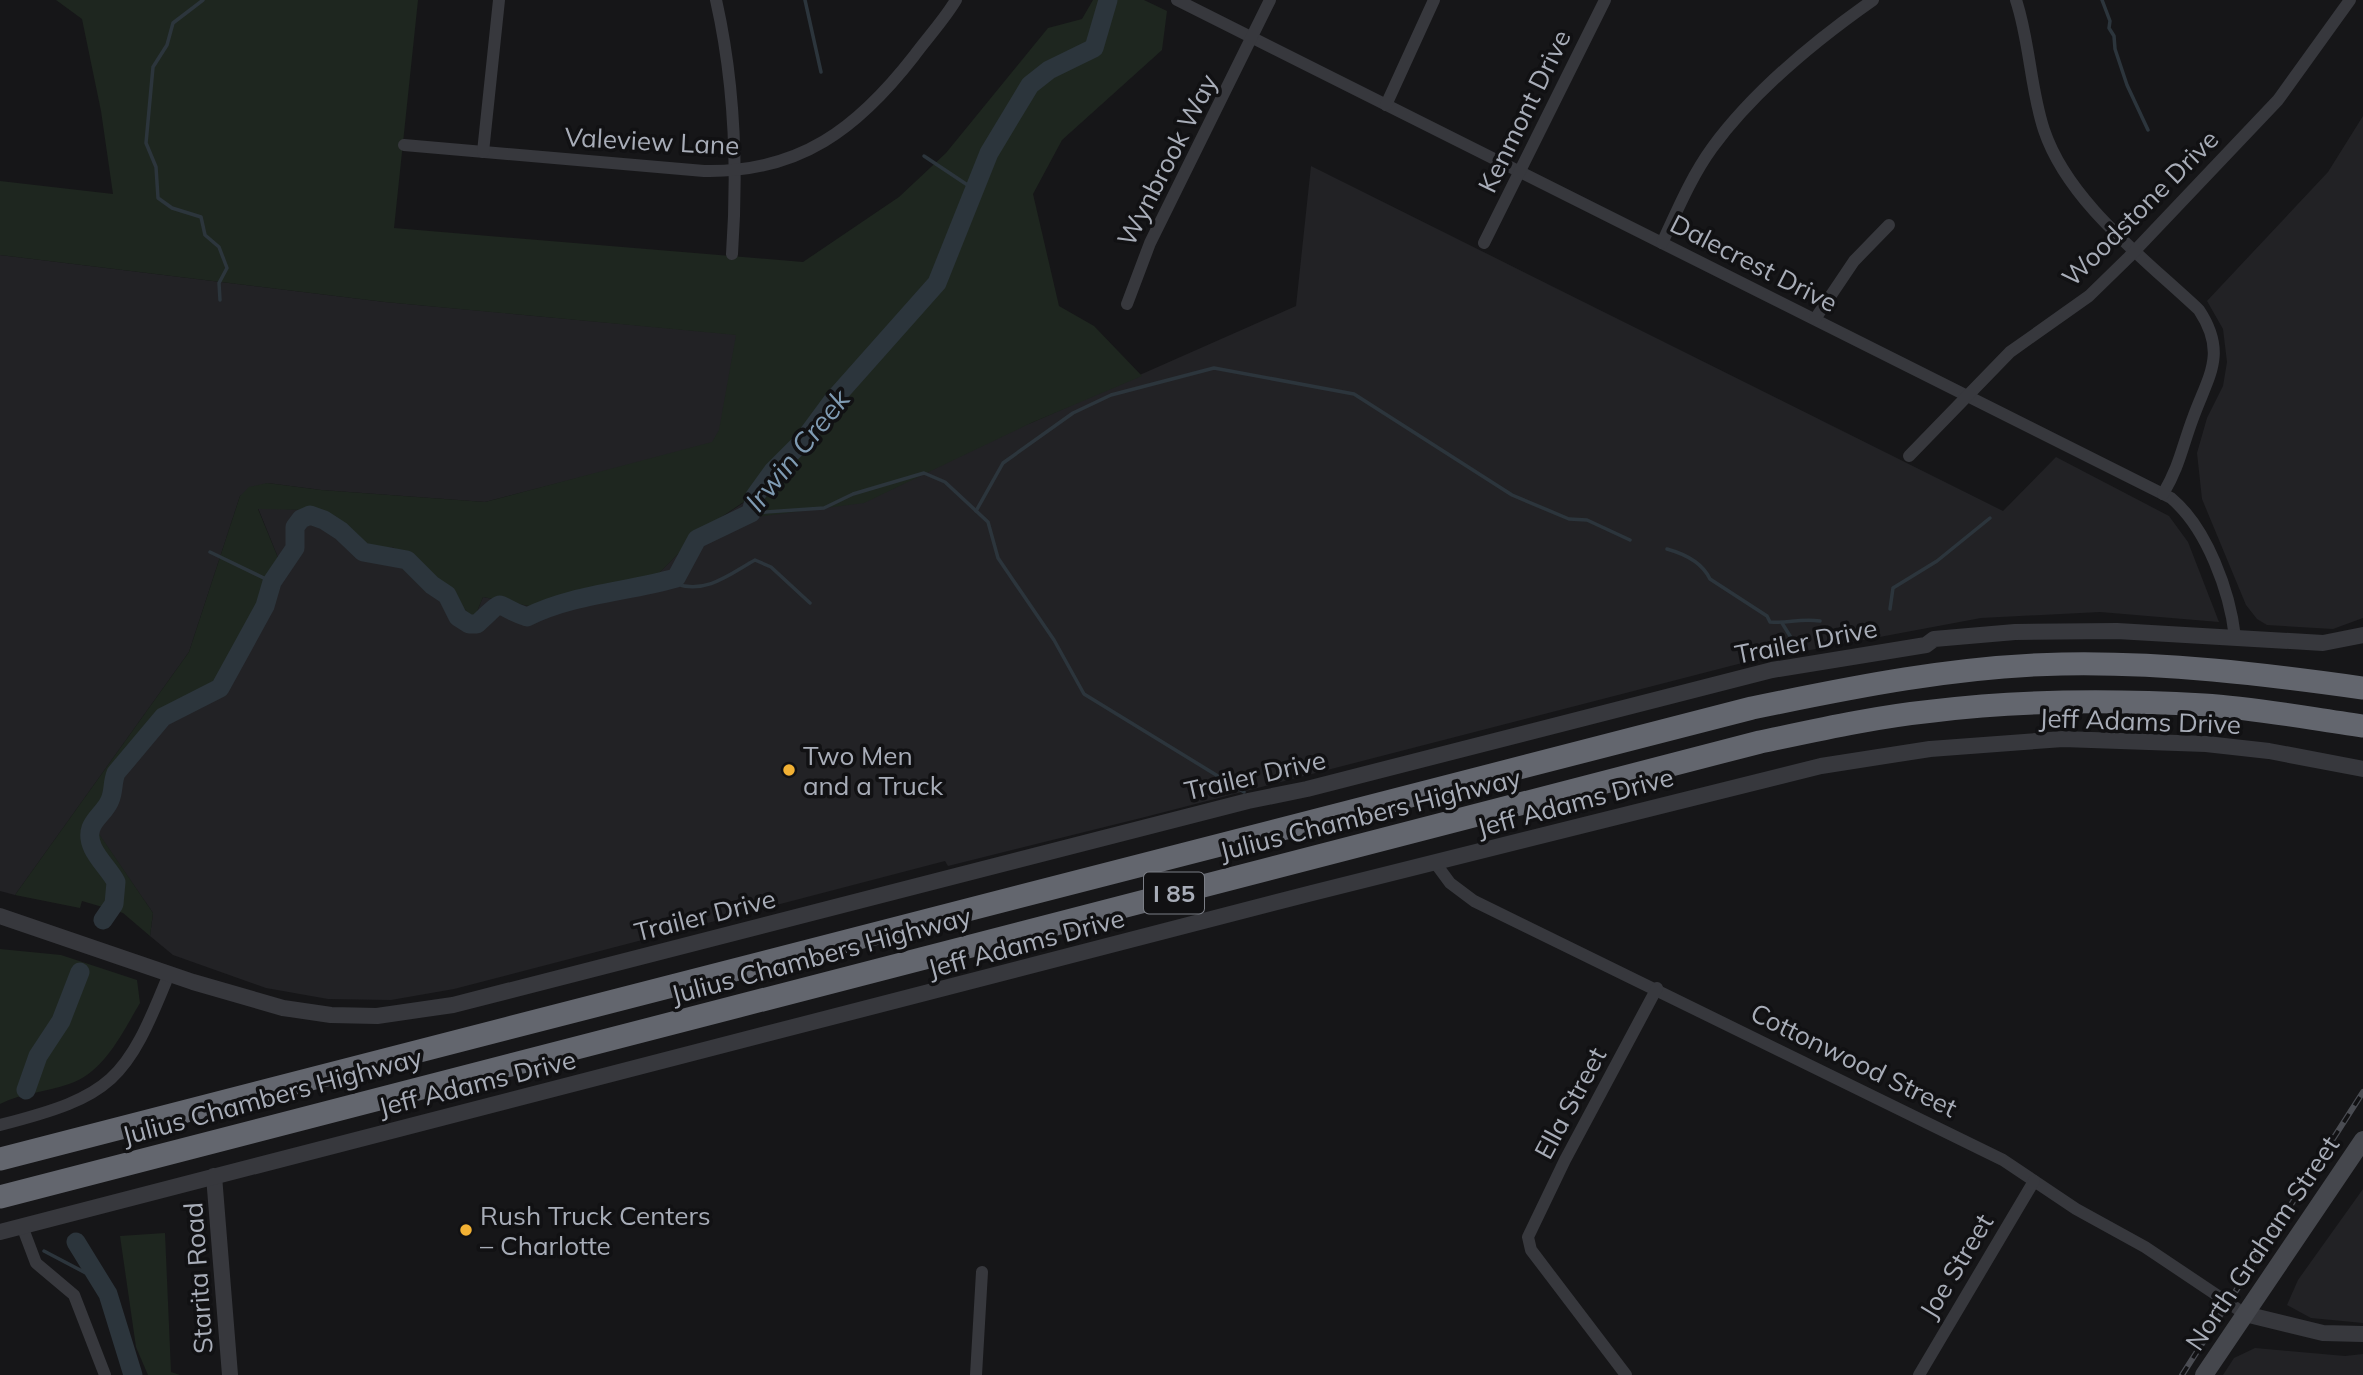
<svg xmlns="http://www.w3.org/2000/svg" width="2363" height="1375" viewBox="0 0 2363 1375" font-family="Mulish,sans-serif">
	<rect width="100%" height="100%" fill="#161618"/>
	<g fill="#222225">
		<polygon points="2363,116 2363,618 2333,629 2267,625 2257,619 2246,605 2202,499 2197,453 2207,418 2223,386 2227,362 2223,329 2207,301 2328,172"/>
		<polygon points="1311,166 2003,511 2056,457 2169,516 2188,542 2219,622 2100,612 1981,618 1746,662 1145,817 948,866 945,861 454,989 391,1000 328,999 266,988 173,955 150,936 153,913 93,826 113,801 119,767 161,722 210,696 243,651 267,585 281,565 258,508 312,510 361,550 392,547 416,559 474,619 483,597 534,607 655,577 701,531 749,499 748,518 1031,423 1296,306"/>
		<polygon points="0,255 385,302 785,339 765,430 485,502 321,490 267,483 240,496 189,652 15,895 0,891"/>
		<polygon points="2363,1189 2363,1323 2311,1318 2287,1305 2298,1280"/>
		<polygon points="2255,1348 2345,1356 2363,1354 2363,1375 2223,1375 2234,1358"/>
	</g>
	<g fill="#1e261f">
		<polygon points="56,0 418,0 394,228 803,262 899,197 946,153 1048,28 1082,19 1093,0 1144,0 1167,11 1162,50 1062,140 1033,194 1059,306 1094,326 1142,376 1031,423 864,503 748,518 748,499 701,531 655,577 534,607 483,597 474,619 416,559 392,547 361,551 312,510 258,509 281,565 267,585 243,651 210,696 161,722 119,767 113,801 93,825 153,913 150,936 123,913 82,901 80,908 15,895 189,652 240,496 249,487 267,483 321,490 485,502 712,442 719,430 736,335 385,302 0,255 0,181 113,194 101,111 82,19"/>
		<path d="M0 949 61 955 137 980 140 1003C122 1033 104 1073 69 1084 46 1092 22 1093 0 1104Z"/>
		<polygon points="165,1233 171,1372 180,1375 148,1375 136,1347 120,1236"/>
	</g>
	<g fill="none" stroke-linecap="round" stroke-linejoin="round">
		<g stroke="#2c353c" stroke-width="3.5">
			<polyline points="203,0 173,23 167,45 153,67 146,143 156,167 158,198 172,208 201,217 205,235 219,247 227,268 219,283 220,300"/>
			<polyline points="805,0 821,72"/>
			<polyline points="2102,0 2110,21 2109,28 2114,36 2115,49 2127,85 2148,130"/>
			<polyline points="924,156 975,190"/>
			<polyline points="976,511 1003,463 1073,413 1111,395 1214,368 1354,394 1512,495 1569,519 1587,520 1630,540"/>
			<polyline points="751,513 824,508 853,494 924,473 945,482 988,522 998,558 1054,640 1084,694 1244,792"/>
			<path d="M1667 549C1685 554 1702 562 1710 579L1767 616 1770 622C1788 624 1798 618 1820 621"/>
			<polyline points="210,552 272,582"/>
			<path d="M676 578V584C707 594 730 574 755 560L771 567 810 603"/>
			<polyline points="1890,609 1893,588 1937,561 1990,518"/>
			<polyline points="1782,623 1795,644"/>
			<polyline points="44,1251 101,1281"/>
		</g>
		<g stroke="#2c353c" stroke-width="19">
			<path d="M103 920 114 904 116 882C108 866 84 848 91 828 95 817 106 811 110 800 114 791 112 783 116 773L163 717 220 688 265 606 272 582 295 548V527L301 519 310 515 324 520 341 531 363 552 407 560 432 585 447 595 458 617 469 624H477C509 595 490 605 527 617 573 594 627 592 676 578L697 539 751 513 755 496 773 471 803 441 834 399 937 283 989 153 1030 85 1049 70 1094 48 1108 0"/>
			<polyline points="26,1090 38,1056 61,1021 80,972"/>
			<polyline points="76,1242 108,1294 133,1375"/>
		</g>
		<g stroke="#37383d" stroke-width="12">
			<path d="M716 0C735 84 738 168 732 254"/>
			<path d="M1177 0 2171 498C2207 528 2230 592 2235 637"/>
			<path d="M2016 0C2030 42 2030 88 2044 130 2068 202 2145 259 2199 310 2228 354 2208 376 2193 418 2182 447 2180 465 2163 494"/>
			<polyline points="1386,105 1434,0"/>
			<path d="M404 145 704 171C800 173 858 128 914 56 928 37 944 20 956 0"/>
			<polyline points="483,152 499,0"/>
			<polyline points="1484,243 1605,0"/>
			<path d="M1662 243C1677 211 1691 177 1712 148 1753 92 1816 40 1873 0"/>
			<polyline points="1127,304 1150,243 1270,0"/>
			<polyline points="1815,319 1854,261 1889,225"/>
			<polyline points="1909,456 2010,352 2089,296 2129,257 2278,100 2350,0"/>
			<polyline points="1436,864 1450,883 1474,901 2003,1160 2076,1209 2145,1247 2245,1314"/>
			<path d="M0 1125C113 1096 126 1081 169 974"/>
			<polyline points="22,1226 36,1263 74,1295 105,1375"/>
			<polyline points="976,1375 982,1272"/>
			<polyline points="1626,1375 1531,1250 1528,1237 1565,1160 1657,988"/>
			<polyline points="1919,1375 2034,1181"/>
		</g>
		<g stroke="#37383d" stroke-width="16">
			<polyline points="0,916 193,982 283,1008 331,1015 377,1016 453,1005 1248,801 1307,789 1772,670 1926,645 1934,639 2015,632 2117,631 2323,643 2363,635"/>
			<polyline points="214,1176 230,1375"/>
			<polyline points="0,1232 1312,893 1821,766 1930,749 2063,739 2206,744 2269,751 2363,769"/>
			<polyline points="2245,1314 2323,1333 2363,1334"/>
		</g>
		<polyline stroke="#45474d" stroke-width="18" points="2204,1375 2363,1140"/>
		<g stroke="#63666e" stroke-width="23">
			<path d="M0 1159 1752 708C1853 687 1957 666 2062 664 2163 662 2263 674 2363 688"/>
			<path d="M0 1197 1760 742C1817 730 1874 717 1933 711 2022 700 2115 700 2204 705 2257 708 2311 719 2363 726"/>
		</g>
		<defs>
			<polyline id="rail" points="2182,1375 2363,1092"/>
		</defs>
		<use href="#rail" stroke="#4a4c52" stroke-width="6"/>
		<use href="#rail" stroke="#111113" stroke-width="3.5" stroke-dasharray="10" stroke-linecap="butt"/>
	</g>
	<g fill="#f2b134" stroke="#111113" stroke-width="2.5">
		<circle cx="789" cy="770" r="7"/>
		<circle cx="466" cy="1230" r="7"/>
	</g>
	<g text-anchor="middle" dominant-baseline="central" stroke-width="7" stroke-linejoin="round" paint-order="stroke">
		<rect fill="#111113" stroke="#7b7e86" stroke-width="2" x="1144" y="872.5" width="60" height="41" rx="5"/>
		<g font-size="24" font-weight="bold" fill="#a8adb8">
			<text x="1174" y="893">I 85</text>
		</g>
		<g font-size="26" fill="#a8adb8" stroke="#111113">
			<text transform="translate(1524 111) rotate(-64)">Kenmont Drive</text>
			<text transform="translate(652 141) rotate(3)">Valeview Lane</text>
			<text transform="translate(1167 160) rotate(-63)">Wynbrook Way</text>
			<text transform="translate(2140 208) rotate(-45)">Woodstone Drive</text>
			<text transform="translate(1754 263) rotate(27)">Dalecrest Drive</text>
			<text transform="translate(1806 641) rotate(-11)">Trailer Drive</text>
			<text transform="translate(2140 721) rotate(2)">Jeff Adams Drive</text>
			<text transform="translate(1255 775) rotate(-13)">Trailer Drive</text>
			<text transform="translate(1575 802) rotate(-15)">Jeff Adams Drive</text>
			<text transform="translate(1370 814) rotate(-14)">Julius Chambers Highway</text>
			<text transform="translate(705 915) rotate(-14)">Trailer Drive</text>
			<text transform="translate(1026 943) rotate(-15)">Jeff Adams Drive</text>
			<text transform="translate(821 955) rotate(-15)">Julius Chambers Highway</text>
			<text transform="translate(1854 1060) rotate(26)">Cottonwood Street</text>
			<text transform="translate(477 1083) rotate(-14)">Jeff Adams Drive</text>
			<text transform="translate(272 1096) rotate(-15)">Julius Chambers Highway</text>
			<text transform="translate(1570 1103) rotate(-62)">Ella Street</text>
			<text transform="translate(2262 1243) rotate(-56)">North Graham Street</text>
			<text transform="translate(1956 1266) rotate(-59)">Joe Street</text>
			<text transform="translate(198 1278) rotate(-94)">Starita Road</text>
		</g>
		<g font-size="26" fill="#a8adb8" stroke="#111113" text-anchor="start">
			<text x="803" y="755">Two Men<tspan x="803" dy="30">and a Truck</tspan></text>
			<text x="480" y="1215">Rush Truck Centers<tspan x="480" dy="30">– Charlotte</tspan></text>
		</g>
		<g font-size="28" font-style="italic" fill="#7f9bb3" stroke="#111113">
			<text transform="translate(797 450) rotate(-51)">Irwin Creek</text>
		</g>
	</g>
</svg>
